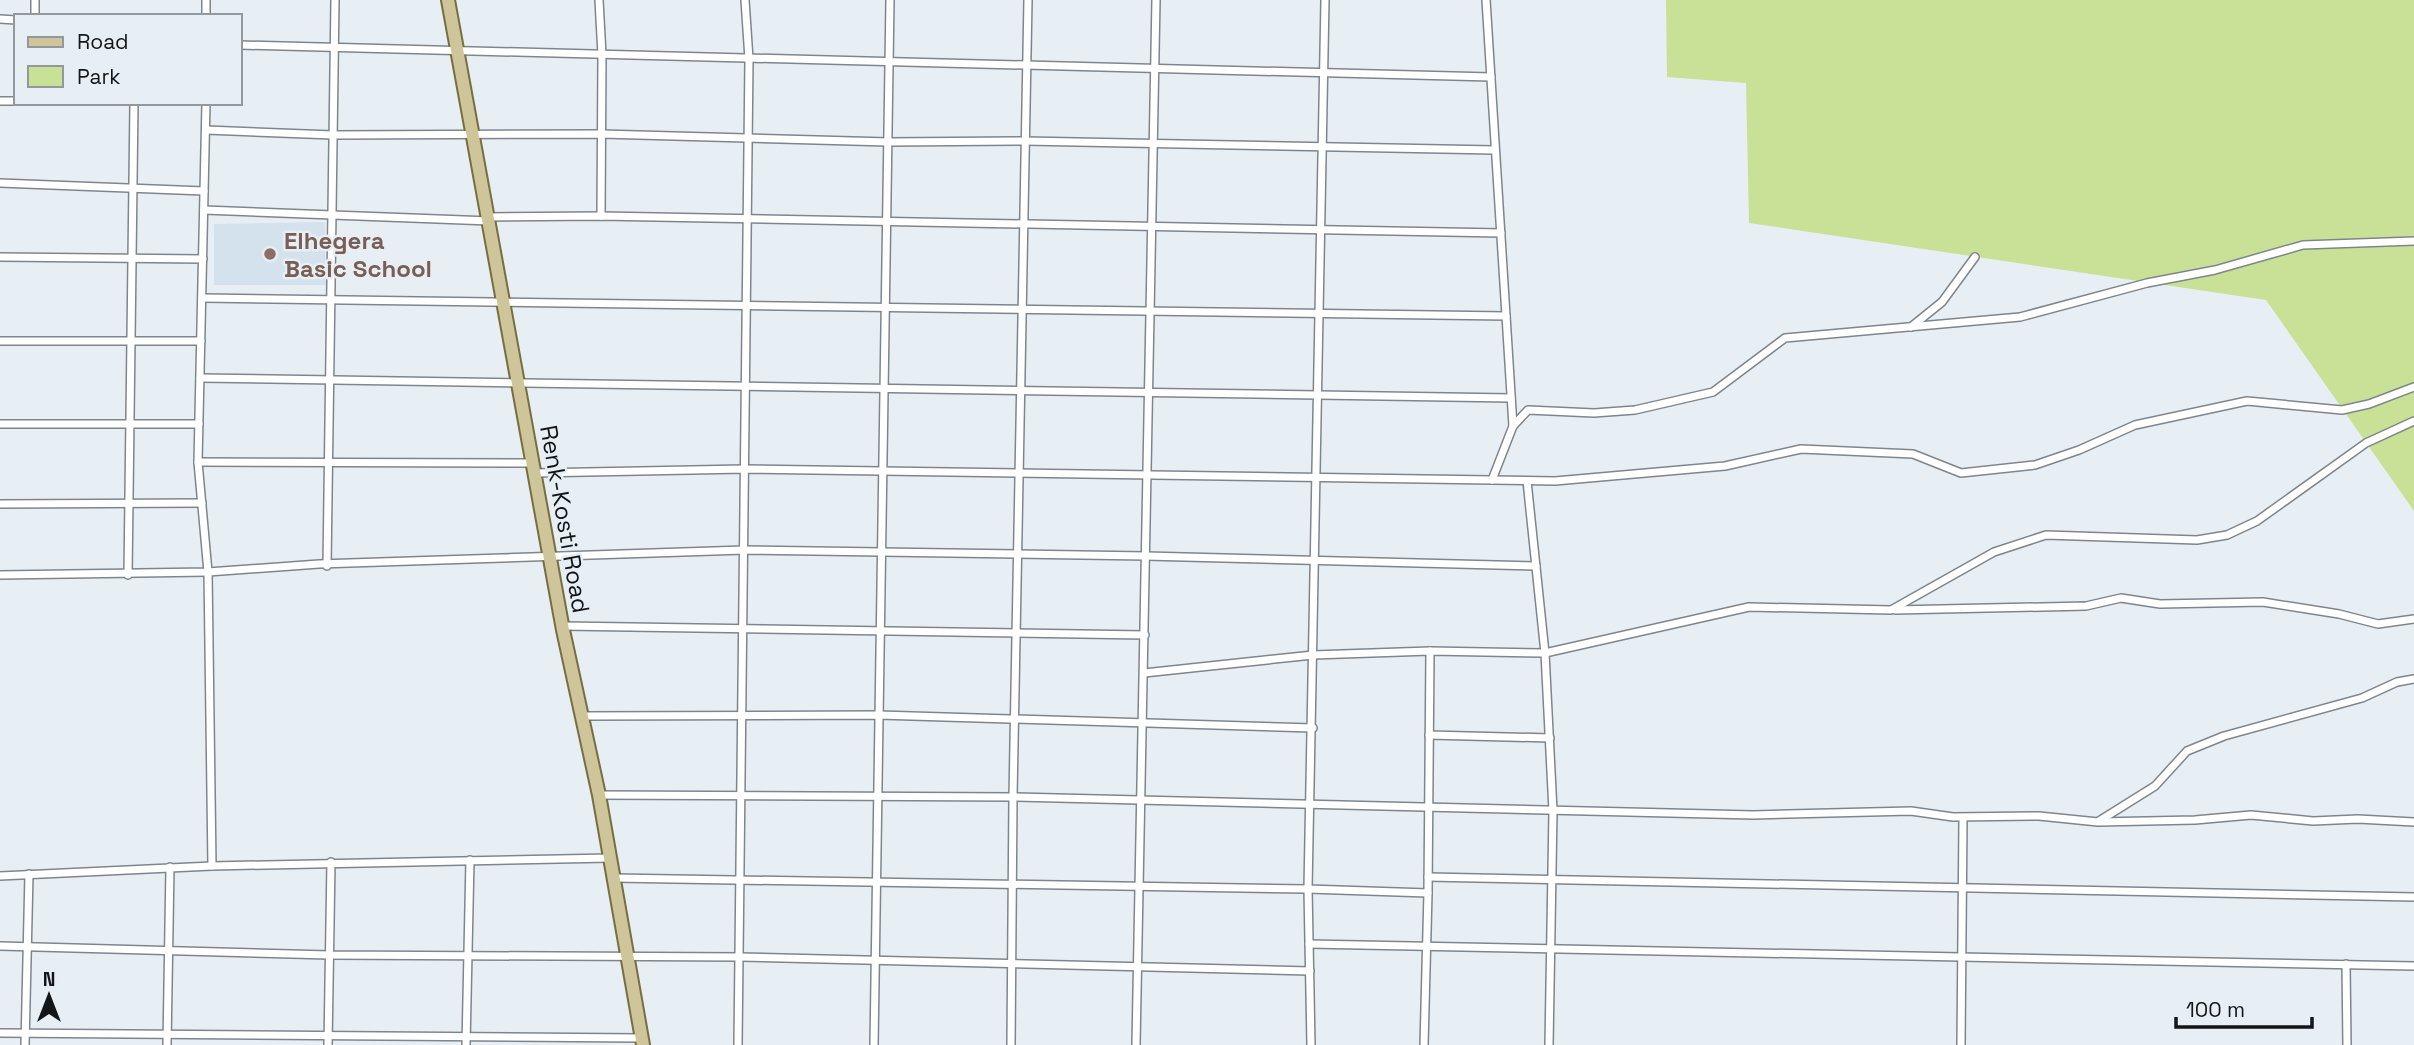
<svg xmlns="http://www.w3.org/2000/svg" width="2414" height="1045" viewBox="0 0 2414 1045" font-family="'Space Grotesk',sans-serif">
	<rect width="100%" height="100%" fill="#e7eef4"/>
	<polygon fill="#d4e2ed" points="325,222 326,285 214,285 214,224"/>
	<polygon fill="#c9e196" points="1666,0 2414,0 2414,511 2266,300 1749,223 1746,83 1667,77"/>
	<g fill="none" stroke-linecap="round" stroke-linejoin="round">
		<defs>
			<g id="street">
				<polyline points="599,0 602,55 601,216"/>
				<polyline points="1325,0 1308,889 1428,893 1430,651"/>
				<polyline points="1486,0 1513,426"/>
				<polyline points="35,16 35,0"/>
				<polyline points="206,16 206,0"/>
				<polyline points="0,19 16,20"/>
				<polyline points="240,45 1491,77"/>
				<polyline points="0,101 16,101"/>
				<polyline points="206,103 198,462 208,572 212,866"/>
				<polyline points="206,130 333,135 602,134 888,142 1025,141 1495,150"/>
				<polyline points="0,183 204,191"/>
				<polyline points="204,210 490,221"/>
				<polyline points="489,217 601,216 1501,233"/>
				<polyline points="0,257 203,259"/>
				<polyline points="202,298 1506,316"/>
				<polyline points="1911,327 1942,302 1975,257"/>
				<polyline points="0,341 201,341"/>
				<polyline points="200,378 1511,398"/>
				<polyline points="0,424 199,424"/>
				<polyline points="198,462 533,463"/>
				<polyline points="535,473 744,469 1555,481 1725,466 1801,449 1913,454 1961,473 2035,465 2079,450 2135,425 2247,401 2342,410 2369,404 2414,387"/>
				<polyline points="1492,480 1513,426 1528,410 1594,413 1635,410 1713,392 1785,338 2020,317 2147,283 2215,270 2303,245 2414,241"/>
				<polyline points="1527,481 1545,653 1553,811 1549,1045"/>
				<polyline points="0,504 202,503"/>
				<polyline points="327,566 335,0"/>
				<polyline points="0,575 208,572 319,564 744,550 1146,556 1536,566"/>
				<polyline points="128,575 134,103"/>
				<polyline points="1895,610 2086,606 2121,598 2160,604 2263,602 2339,614 2378,624 2414,619"/>
				<polyline points="563,626 1145,635"/>
				<polyline points="1144,673 1313,655 1430,651 1545,653 1749,607 1891,610 1994,552 2046,535 2197,540 2227,535 2257,521 2366,443 2414,421"/>
				<polyline points="584,716 879,715 1313,728"/>
				<polyline points="1429,735 1550,738"/>
				<polyline points="599,795 1013,797 1753,815 1911,811 1953,817 2039,816 2098,822 2195,820 2251,815 2313,821 2358,819 2414,822"/>
				<polyline points="2099,821 2155,786 2187,751 2224,736 2362,698 2397,682 2414,679"/>
				<polyline points="0,876 212,866 610,858"/>
				<polyline points="1428,877 2414,897"/>
				<polyline points="614,878 1308,889 1311,1045"/>
				<polyline points="1309,944 2414,966"/>
				<polyline points="0,946 329,955 740,957 1310,971"/>
				<polyline points="2346,964 2347,1045"/>
				<polyline points="0,1033 641,1038"/>
				<polyline points="25,1045 29,874"/>
				<polyline points="167,1045 170,867"/>
				<polyline points="328,1045 331,862"/>
				<polyline points="466,1045 470,860"/>
				<polyline points="738,1045 749,59 745,0"/>
				<polyline points="874,1045 890,0"/>
				<polyline points="1011,1045 1013,797 1028,0"/>
				<polyline points="1136,1045 1156,0"/>
				<polyline points="1424,1045 1428,893"/>
				<polyline points="1961,1045 1963,818"/>
			</g>
			<polyline id="primary" points="448,0 563,630 599,795 643,1045"/>
		</defs>
		<use href="#street" stroke="#7f868b" stroke-width="10"/>
		<use href="#primary" stroke="#776e41" stroke-width="16"/>
		<use href="#street" stroke="#fff" stroke-width="7"/>
		<use href="#primary" stroke="#cec59a" stroke-width="12"/>
	</g>
	<circle fill="#8d6e63" stroke="#e7eef4" stroke-width="2.5" cx="270" cy="254" r="7"/>
	<g text-anchor="middle" dominant-baseline="central" stroke-width="5" stroke-linejoin="round" paint-order="stroke">
		<g font-size="24" font-weight="bold" fill="#785e54" stroke="#e7eef4" text-anchor="start">
			<text x="284" y="240">Elhegera<tspan x="284" dy="28">Basic School</tspan></text>
		</g>
		<g font-size="24" fill="#131618" stroke="#e7eef4">
			<text transform="translate(565 519) rotate(80)">Renk-Kosti Road</text>
		</g>
	</g>
	<rect x="14" y="14" width="228" height="91" fill="#e7eef4" stroke="#92989c" stroke-width="2"/>
	<rect x="28" y="37" width="35" height="10" fill="#cec59a" stroke="#92989c" stroke-width="2"/>
	<text x="77" y="49" font-size="21" fill="#131618">Road</text>
	<rect x="28" y="66" width="35" height="21" fill="#c9e196" stroke="#92989c" stroke-width="2"/>
	<text x="77" y="84" font-size="21" fill="#131618">Park</text>
	<g transform="translate(49 996)" stroke="#e7eef4" stroke-width="5" paint-order="stroke">
	<path d="M0-5L12 26L0 18L-12 26Z" fill="#131618"/>
	<text y="-10" font-size="19" font-weight="bold" text-anchor="middle" fill="#131618">N</text>
	</g>
	<path d="M2176 1017v10h136v-10" fill="none" stroke="#131618" stroke-width="3.5"/>
	<text x="2186" y="1017" font-size="21" fill="#131618" stroke="#e7eef4" stroke-width="5" paint-order="stroke">100 m</text>
</svg>
